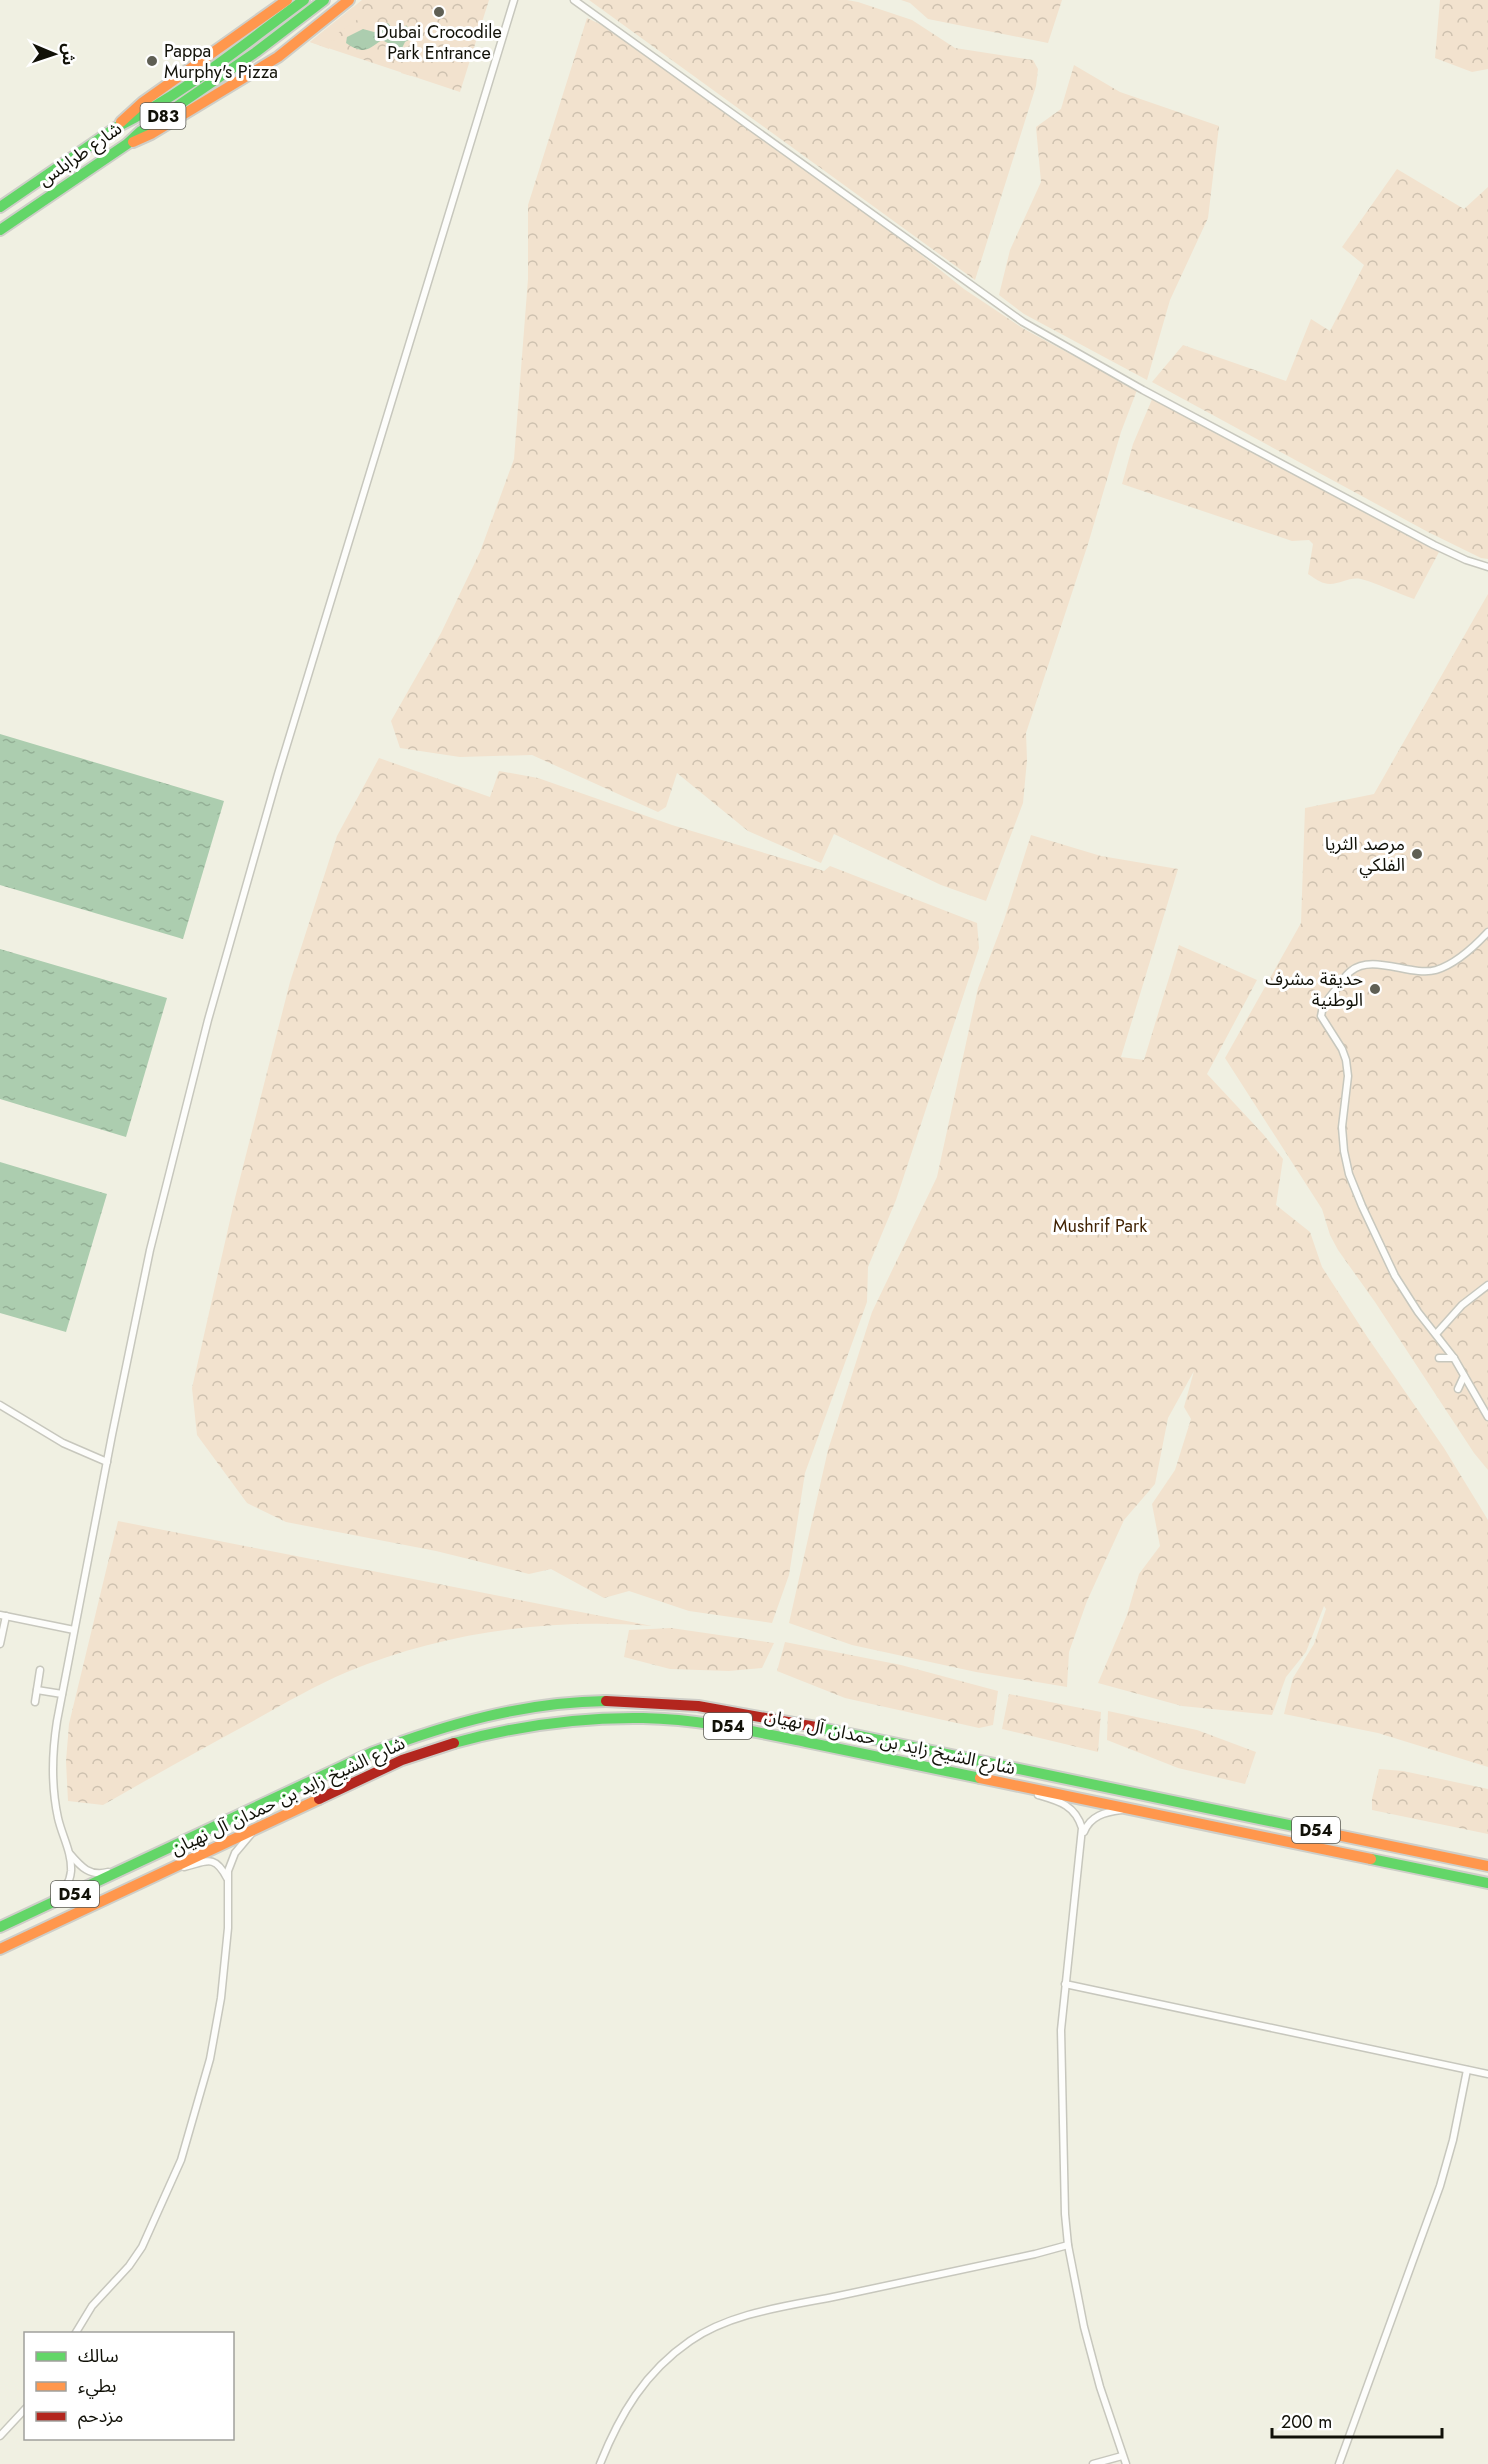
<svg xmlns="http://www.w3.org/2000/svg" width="1488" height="2464" viewBox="0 0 1488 2464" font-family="Jost,'Noto Sans Arabic',sans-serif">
	<defs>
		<pattern id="forest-crowns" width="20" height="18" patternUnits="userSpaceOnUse" patternTransform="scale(1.5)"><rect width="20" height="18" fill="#f2e2ce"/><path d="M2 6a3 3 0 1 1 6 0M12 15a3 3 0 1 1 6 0" fill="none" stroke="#cec1af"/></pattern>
		<pattern id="water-ripples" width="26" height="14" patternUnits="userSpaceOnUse" patternTransform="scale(1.5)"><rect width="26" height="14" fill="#accdaf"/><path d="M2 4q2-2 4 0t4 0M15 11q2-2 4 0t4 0" fill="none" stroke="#93af95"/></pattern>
	</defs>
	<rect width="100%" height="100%" fill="#f0f0e2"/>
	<g fill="url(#forest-crowns)">
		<polygon points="362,0 489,0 460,92 310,42"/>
		<polygon points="589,0 847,0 858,2 912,20 955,48 1033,60 1038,69 1036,86 975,280"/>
		<polygon points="901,0 1062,0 1048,43 928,19 910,3"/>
		<polygon points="1440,0 1488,0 1488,69 1472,72 1435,58"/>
		<polygon points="587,18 602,25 874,217 964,289 1024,329 1137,390 1121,432 1088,544 1026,733 1027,760 1023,803 986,901 941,885 834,834 821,863 748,831 677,773 666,807 658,812 532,755 460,757 400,748 391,721 441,633 480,552 514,459 528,279 528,205"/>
		<polygon points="1074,65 1120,92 1219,126 1208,218 1170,300 1147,380 1024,314 999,295 1010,250 1041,182 1036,127 1061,109"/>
		<polygon points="1397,169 1464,209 1488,187 1488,559 1481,558 1428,532 1152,382 1183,345 1286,381 1311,319 1330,331 1364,265 1342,247"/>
		<path d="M1153 397 1439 552 1414 599C1396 593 1380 584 1361 579 1348 576 1337 587 1324 583 1319 582 1313 577 1308 574L1313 544 1309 540 1292 541 1122 484 1133 444Z"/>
		<polygon points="1488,594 1488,1470 1474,1453 1375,1302 1338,1250 1330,1235 1322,1209 1225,1058 1301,923 1305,808 1374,794"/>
		<polygon points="379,758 490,797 499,771 538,778 672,825 824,871 830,866 977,923 979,948 896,1200 868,1267 867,1302 805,1473 789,1575 772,1623 689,1611 629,1591 604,1598 551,1569 529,1574 436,1551 286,1522 247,1503 197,1435 192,1388 235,1198 290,982 337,836"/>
		<polygon points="1031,835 1101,856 1178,869 1121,1057 1144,1060 1179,945 1257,980 1207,1074 1263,1134 1283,1159 1276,1205 1310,1232 1322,1267 1368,1338 1444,1448 1488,1520 1488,1767 1378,1733 1284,1714 1293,1678 1314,1644 1326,1609 1324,1606 1306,1652 1286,1677 1272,1715 1182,1706 1098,1683 1127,1615 1139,1574 1160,1546 1152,1504 1175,1470 1191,1419 1184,1407 1194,1371 1168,1418 1155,1484 1124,1520 1087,1601 1069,1652 1067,1687 976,1672 852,1645 789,1623 828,1450 872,1312 937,1177 978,988 1004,920"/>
		<path d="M118 1521 652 1626C549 1618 443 1632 347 1672 312 1687 280 1706 246 1725 198 1751 150 1778 103 1805L68 1801 66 1761 69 1724Z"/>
		<polygon points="671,1628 774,1643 762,1668 729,1671 670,1669 624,1657 629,1630"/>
		<polygon points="785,1642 901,1665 998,1691 993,1725 979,1728 845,1698 777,1671"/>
		<polygon points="1009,1694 1101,1712 1098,1752 1002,1729"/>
		<polygon points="1108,1711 1197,1730 1256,1752 1245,1784 1178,1768 1107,1740"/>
		<polygon points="1379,1769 1403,1771 1488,1789 1488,1834 1372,1810 1372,1799"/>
	</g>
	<g fill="#f2e2ce">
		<path d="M353 7 360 16C353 27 337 27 335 41L330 40 329 49 310 42Z"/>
		<polygon points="418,46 426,49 418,69 414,70 411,76 401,73 406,61 404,52 410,52"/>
	</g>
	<g fill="url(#water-ripples)">
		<path d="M388 23 397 35 402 33 406 25 411 31 412 38 405 42 401 50 382 40C367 50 364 55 346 43L347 37 363 29 374 32 386 29 385 25Z"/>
		<polygon points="0,734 224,801 183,939 0,885"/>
		<polygon points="0,949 167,998 126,1137 0,1099"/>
		<polygon points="0,1162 107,1194 66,1332 0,1313"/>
	</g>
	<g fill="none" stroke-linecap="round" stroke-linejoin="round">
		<defs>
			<g id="street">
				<polyline points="574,0 1023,322 1143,390 1434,545 1466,560 1488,567"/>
				<path d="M1488 932C1474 947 1456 964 1436 970 1411 977 1372 953 1351 971 1345 975 1341 983 1336 989 1330 997 1322 1005 1321 1016L1342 1049 1346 1060 1348 1076 1342 1127 1344 1151 1349 1174 1362 1206 1395 1276 1418 1312 1454 1358 1488 1417"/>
				<polyline points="1436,1334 1462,1305 1488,1285"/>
				<polyline points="1439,1358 1454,1358"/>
				<polyline points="1458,1389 1464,1376"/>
				<polyline points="0,1405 63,1443 107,1462"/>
				<polyline points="0,1615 74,1630"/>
				<polyline points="0,1644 6,1616"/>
				<polyline points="37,1690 62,1694"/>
				<polyline points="35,1702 40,1670"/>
				<path d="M1038 1795C1059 1801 1075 1805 1082 1828L1061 2030 1065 2214 1068 2245 1084 2327 1100 2387 1126 2464"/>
				<path d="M1084 1832C1090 1816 1105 1812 1121 1810"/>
				<path d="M70 1854C81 1867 90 1877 108 1872"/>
				<path d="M184 1867C206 1862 214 1853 227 1878"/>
				<path d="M54 1897C64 1891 70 1883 71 1871 72 1852 62 1836 58 1818 51 1786 52 1753 57 1721L112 1435 150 1250 208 1020 278 774 514 0"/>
				<polyline points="1065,1984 1488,2074"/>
				<polyline points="75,2334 92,2306 129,2266 142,2247 181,2160 210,2059 221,1998 228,1928 228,1871 235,1853 251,1834"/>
				<polyline points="0,2436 26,2408"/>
				<path d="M600 2464C620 2414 645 2372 690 2341 732 2312 789 2306 838 2296 903 2282 969 2268 1035 2254L1068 2245"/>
				<polyline points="1093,2464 1122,2456"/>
				<polyline points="1339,2464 1440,2186 1453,2140 1467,2070"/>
			</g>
			<g id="fast">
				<path d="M0 207 117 127C184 94 244 44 304 0"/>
				<polyline points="0,230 127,144 141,131 256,52 324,0"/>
				<polyline points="816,1727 1308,1829"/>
				<path d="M454 1743C516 1726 579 1717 643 1718 699 1719 752 1731 806 1742 864 1754 922 1766 980 1778"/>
				<polyline points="1371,1859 1488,1883"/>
				<path d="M0 1927 371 1753C447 1724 524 1702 606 1701"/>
			</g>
			<g id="slow">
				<polyline points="121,122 143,102 287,0"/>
				<polyline points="133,142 151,134 278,57 349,0"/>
				<polyline points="980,1778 1371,1859"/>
				<polyline points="1308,1829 1488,1866"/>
				<polyline points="0,1949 319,1799"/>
			</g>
			<g id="jam">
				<polyline points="606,1701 698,1706 816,1727"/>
				<polyline points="319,1799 402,1760 454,1743"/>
			</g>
		</defs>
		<use href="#street" stroke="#c7c7bd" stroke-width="9"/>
		<use href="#fast" stroke="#cecec8" stroke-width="14"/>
		<use href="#slow" stroke="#cecec8" stroke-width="14"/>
		<use href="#jam" stroke="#cecec8" stroke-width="14"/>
		<use href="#street" stroke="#fdfdfb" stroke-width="6"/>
		<use href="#fast" stroke="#63d668" stroke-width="10"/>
		<use href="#slow" stroke="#ff974d" stroke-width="10"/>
		<use href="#jam" stroke="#b3261e" stroke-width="10"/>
	</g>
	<g fill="#5f5f54" stroke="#fff" stroke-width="2">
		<circle cx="439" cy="12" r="6"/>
		<circle cx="152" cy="61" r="6"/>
		<circle cx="1417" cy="854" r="6"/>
		<circle cx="1375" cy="989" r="6"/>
	</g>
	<g text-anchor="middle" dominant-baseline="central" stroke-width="6" stroke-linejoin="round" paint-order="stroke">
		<g fill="#fff" stroke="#585852" stroke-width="1.5">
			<rect x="140.5" y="103" width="45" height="26" rx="4.5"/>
			<rect x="704" y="1713" width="48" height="26" rx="4.5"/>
			<rect x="1292" y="1817" width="48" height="26" rx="4.5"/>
			<rect x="51" y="1881" width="48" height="26" rx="4.5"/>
		</g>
		<g font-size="16" font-weight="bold" fill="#111108">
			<text x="163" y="116">D83</text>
			<text x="728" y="1726">D54</text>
			<text x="1316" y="1830">D54</text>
			<text x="75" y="1894">D54</text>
		</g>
		<g font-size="18" fill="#111108" stroke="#fff" text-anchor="end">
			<text x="439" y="32" text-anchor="middle">Dubai Crocodile<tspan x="439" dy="21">Park Entrance</tspan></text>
			<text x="164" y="51" text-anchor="start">Pappa<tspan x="164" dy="21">Murphy's Pizza</tspan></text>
			<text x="1405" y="844">مرصد الثريا<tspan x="1405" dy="21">الفلكي</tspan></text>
			<text x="1363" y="979">حديقة مشرف<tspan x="1363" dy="21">الوطنية</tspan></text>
		</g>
		<g font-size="18" fill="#111108" stroke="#fff">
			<text transform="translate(80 154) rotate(-35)">شارع طرابلس</text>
			<text transform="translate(890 1742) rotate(12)">شارع الشيخ زايد بن حمدان آل نهيان</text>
			<text transform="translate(288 1796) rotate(-25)">شارع الشيخ زايد بن حمدان آل نهيان</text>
		</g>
		<g font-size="18" fill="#412304" stroke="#fff">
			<text x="1100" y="1226">Mushrif Park</text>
		</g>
	</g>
	<rect x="24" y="2332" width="210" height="108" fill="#ffffff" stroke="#a0a09c" stroke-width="1.5"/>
	<rect x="36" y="2352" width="30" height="9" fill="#63d668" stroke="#a0a09c" stroke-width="1.5"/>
	<text x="78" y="2362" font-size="18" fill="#111108">سالك</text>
	<rect x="36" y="2382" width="30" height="9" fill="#ff974d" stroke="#a0a09c" stroke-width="1.5"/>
	<text x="78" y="2392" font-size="18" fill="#111108">بطيء</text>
	<rect x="36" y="2412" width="30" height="9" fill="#b3261e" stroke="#a0a09c" stroke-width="1.5"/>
	<text x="78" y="2422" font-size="18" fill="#111108">مزدحم</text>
	<g transform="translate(54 54) rotate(92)" stroke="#ffffff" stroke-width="4.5" paint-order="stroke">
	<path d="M0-4.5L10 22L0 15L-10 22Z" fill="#111108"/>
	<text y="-9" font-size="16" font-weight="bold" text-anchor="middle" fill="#111108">ش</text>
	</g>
	<path d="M1272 2428v9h170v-9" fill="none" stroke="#111108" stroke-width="3"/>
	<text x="1281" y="2428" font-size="18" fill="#111108" stroke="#ffffff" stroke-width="4.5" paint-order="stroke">200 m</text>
</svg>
